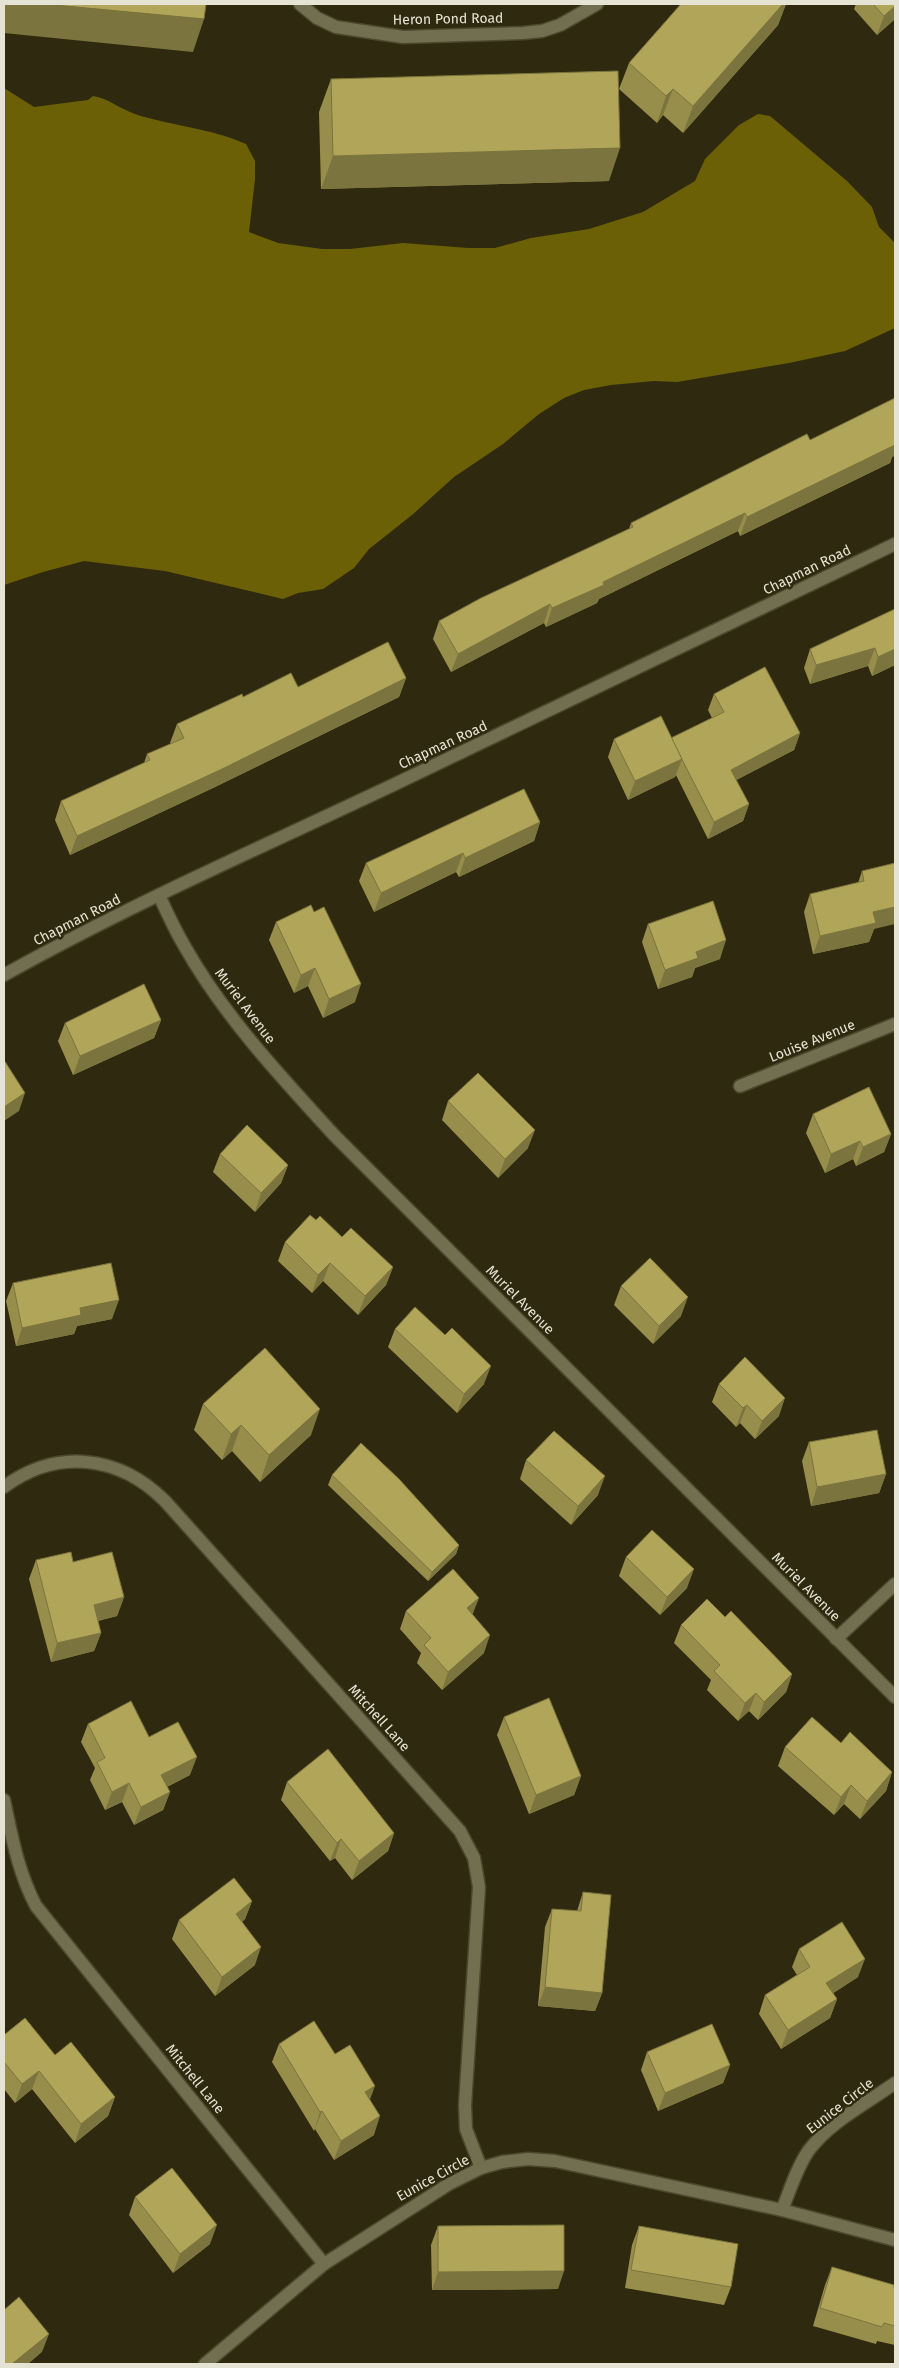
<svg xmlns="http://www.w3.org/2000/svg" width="899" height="2368" viewBox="0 0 899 2368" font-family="'Fira Sans',sans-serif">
	<rect width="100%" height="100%" fill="#2f2a0f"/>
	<path fill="#6c6007" d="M4 88 34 107 88 100 93 96C108 98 120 109 135 114 171 126 210 128 246 144L255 161V179L249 232 278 243 322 249H350L403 243 468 248H495L531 238 589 229 643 212 695 181 705 159 739 125 758 114 770 116 847 181 872 207 879 227 895 243V328L845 351 789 363 677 382 654 381 611 385 584 390 564 398 539 414 503 444 454 477 412 515 369 549 354 568 323 589 298 593 283 599 165 571 84 561 43 572 4 585Z"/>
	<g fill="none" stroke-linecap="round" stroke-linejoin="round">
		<defs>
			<g id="minor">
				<polyline points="300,4 317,18 336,27 403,37 523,33 542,31 560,25 597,4"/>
				<path d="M159 895C167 913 175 930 185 947 224 1016 281 1077 335 1136L895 1697"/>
				<path d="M4 975C129 905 262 847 393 785 561 706 728 625 895 544"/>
				<polyline points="740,1086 895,1024"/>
				<path d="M4 1487C57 1448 119 1455 165 1501L460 1831 474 1858 479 1887 465 2105 466 2129 481 2168"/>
				<polyline points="836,1639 895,1584"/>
				<path d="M4 1800C12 1837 18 1872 36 1906L324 2264"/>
				<path d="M782 2210C790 2190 797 2167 809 2150 830 2122 867 2103 895 2083"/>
				<polyline points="205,2364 324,2264 449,2184 481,2168 502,2162 528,2159 555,2161 782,2210 895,2240"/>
			</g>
		</defs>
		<use href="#minor" stroke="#4c482e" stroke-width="15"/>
		<use href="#minor" stroke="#726e50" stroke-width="12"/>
	</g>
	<g fill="#978e4c">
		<polygon points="681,4 786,4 778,25 683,133 663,115 657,123 619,89 629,63"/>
		<polygon points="856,4 895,4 895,19 877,35 854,9"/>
		<polygon points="331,79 609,181 321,189 319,112"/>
		<polygon points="810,440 892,457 890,463 740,536 738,531 599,599 597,603 546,627 544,623 451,672 433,639 439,621 629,529 631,523"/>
		<polygon points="895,609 895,665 872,676 868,666 810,684 804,668 810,649"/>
		<polygon points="406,678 399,697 213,788 70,855 55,820 61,801 144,763 147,754 171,744 170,743 177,724 243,697 298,687"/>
		<polygon points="714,694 800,733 794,750 736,780 749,804 743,821 708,839 676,775 675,777 628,800 608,757 614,739 671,738 712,718 708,710"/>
		<polygon points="540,822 534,841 459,877 456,872 374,912 359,881 366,863"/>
		<polygon points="862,871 874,929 869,942 813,954 804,912 810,894 858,883"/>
		<polygon points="314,912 355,1002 323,1018 308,986 294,993 269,940 276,922"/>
		<polygon points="648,924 720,959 695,968 692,977 658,989 642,942"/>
		<polygon points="161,1020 154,1038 73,1075 58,1041 65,1023"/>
		<polygon points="448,1101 528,1148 498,1178 442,1120"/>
		<polygon points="813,1114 891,1134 884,1152 856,1166 853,1159 825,1173 806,1133"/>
		<polygon points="220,1154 288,1165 281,1183 255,1212 213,1172"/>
		<polygon points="316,1220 342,1237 393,1267 386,1285 358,1315 323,1281 312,1293 278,1261 285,1242"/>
		<polygon points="13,1283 112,1319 77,1326 74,1334 16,1346 6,1301"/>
		<polygon points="621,1286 681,1316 653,1344 614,1305"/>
		<polygon points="395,1329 484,1384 457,1413 388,1347"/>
		<polygon points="719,1384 779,1416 755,1439 740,1423 736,1427 712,1402"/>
		<polygon points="203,1404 311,1435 260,1482 232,1451 222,1460 194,1430"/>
		<polygon points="809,1442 886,1474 879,1493 811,1506 802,1461"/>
		<polygon points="526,1460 598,1495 571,1525 520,1479"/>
		<polygon points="332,1475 459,1545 456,1554 428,1581 328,1485"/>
		<polygon points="626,1557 687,1588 660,1615 619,1576"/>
		<polygon points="36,1560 73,1562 124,1597 117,1616 98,1621 101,1633 94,1651 51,1662 29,1579"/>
		<polygon points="406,1611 473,1615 484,1653 442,1690 417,1663 421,1653 400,1629"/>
		<polygon points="725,1617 792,1674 786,1692 758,1720 749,1711 738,1721 707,1690 711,1680 674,1643 681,1625"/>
		<polygon points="504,1717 581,1776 574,1795 529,1814 497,1735"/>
		<polygon points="88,1724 149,1737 190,1775 167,1787 170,1792 163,1810 134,1825 122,1802 105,1810 90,1780 95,1768 81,1742"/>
		<polygon points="841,1743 892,1772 886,1791 860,1819 844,1804 834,1815 778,1766 785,1747"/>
		<polygon points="287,1782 394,1833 388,1851 352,1880 335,1858 330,1861 281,1800"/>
		<polygon points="583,1892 602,1993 595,2011 538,2006 545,1927 552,1909 577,1911"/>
		<polygon points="252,1901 245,1919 242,1922 255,1965 215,1996 172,1939 179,1920"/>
		<polygon points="799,1949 858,1977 833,1993 837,1999 830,2018 781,2049 759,2014 765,1995 797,1975 792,1967"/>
		<polygon points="4,2035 55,2055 115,2097 108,2116 75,2143 32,2089 15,2103 4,2089"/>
		<polygon points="279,2044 335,2054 370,2100 374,2135 334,2160 315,2129 314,2131 272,2062"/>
		<polygon points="647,2052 730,2065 723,2083 658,2111 641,2070"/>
		<polygon points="135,2197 210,2244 173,2273 129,2215"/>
		<polygon points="438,2226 558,2289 432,2290 431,2245"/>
		<polygon points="639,2226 731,2287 724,2305 625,2288 632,2245"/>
		<polygon points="832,2267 895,2289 895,2345 877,2341 876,2344 813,2326 825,2285"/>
	</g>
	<g fill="#7b743e">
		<polygon points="4,4 44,4 204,19 193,52 4,33"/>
		<polygon points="783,4 786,4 778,25 683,133 693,106"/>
		<polygon points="895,6 895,19 877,35 884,16"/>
		<polygon points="673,89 663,115 657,123 666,96"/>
		<polygon points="620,148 609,181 321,189 333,156"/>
		<polygon points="895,441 895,456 892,457 890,463 740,536 747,517"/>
		<polygon points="745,513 738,531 599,599 597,603 546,627 552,608 603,582"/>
		<polygon points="550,604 544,623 451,672 458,654"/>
		<polygon points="875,648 868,666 810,684 816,665"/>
		<polygon points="895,649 895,665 872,676 878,657"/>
		<polygon points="406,678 399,697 213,788 70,855 77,836"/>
		<polygon points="800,733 794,750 725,786 731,770"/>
		<polygon points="682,759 675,777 628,800 635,781"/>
		<polygon points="749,804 743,821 708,839 714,822"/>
		<polygon points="540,822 534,841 459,877 465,858"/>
		<polygon points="463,853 456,872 374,912 381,893"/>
		<polygon points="895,907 895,924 874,929 869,942 813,954 820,936 873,912"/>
		<polygon points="726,940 720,959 695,968 692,977 658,989 665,970 696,952"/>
		<polygon points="315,968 308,986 294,993 301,975"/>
		<polygon points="361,984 355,1002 323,1018 329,999"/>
		<polygon points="161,1020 154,1038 73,1075 80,1056"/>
		<polygon points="25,1093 19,1111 4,1121 4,1107"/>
		<polygon points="535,1130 528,1148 498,1178 505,1159"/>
		<polygon points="891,1134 884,1152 856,1166 863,1147"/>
		<polygon points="860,1141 853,1159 825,1173 831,1154"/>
		<polygon points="288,1165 281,1183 255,1212 261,1193"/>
		<polygon points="330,1263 323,1281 312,1293 318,1275"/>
		<polygon points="393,1267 386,1285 358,1315 365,1296"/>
		<polygon points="688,1297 681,1316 653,1344 659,1326"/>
		<polygon points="119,1300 112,1319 77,1326 74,1334 16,1346 22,1328 80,1308"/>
		<polygon points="491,1366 484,1384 457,1413 464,1394"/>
		<polygon points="785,1398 779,1416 755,1439 762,1421"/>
		<polygon points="747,1405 740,1423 736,1427 743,1408"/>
		<polygon points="320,1409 311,1435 260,1482 269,1455"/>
		<polygon points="241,1425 232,1451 222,1460 231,1434"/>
		<polygon points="886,1474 879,1493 811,1506 817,1487"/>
		<polygon points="605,1476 598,1495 571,1525 578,1506"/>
		<polygon points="459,1545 456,1554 428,1581 432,1572"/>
		<polygon points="694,1569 687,1588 660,1615 667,1597"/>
		<polygon points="124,1597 117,1616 87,1623 94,1605"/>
		<polygon points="479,1598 472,1616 467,1608"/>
		<polygon points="101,1633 94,1651 51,1662 57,1643"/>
		<polygon points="490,1635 484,1653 442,1690 448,1672"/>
		<polygon points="792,1674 786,1692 758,1720 764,1702"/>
		<polygon points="756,1693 749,1711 738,1721 745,1703"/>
		<polygon points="197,1757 190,1775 154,1793 161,1775"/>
		<polygon points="892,1772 886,1791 860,1819 867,1801"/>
		<polygon points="581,1776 574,1795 529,1814 536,1795"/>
		<polygon points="129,1783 122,1802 105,1810 112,1792"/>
		<polygon points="851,1785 844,1804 834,1815 841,1797"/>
		<polygon points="170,1792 163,1810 134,1825 141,1807"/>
		<polygon points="394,1833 388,1851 352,1880 359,1861"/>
		<polygon points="341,1839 335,1858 330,1861 337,1843"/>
		<polygon points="252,1901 245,1919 229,1932 236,1914"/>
		<polygon points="261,1947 255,1965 215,1996 222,1977"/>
		<polygon points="865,1959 858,1977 820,2002 826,1983"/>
		<polygon points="545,1987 602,1993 595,2011 538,2006"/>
		<polygon points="837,1999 830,2018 781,2049 788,2030"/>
		<polygon points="730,2065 723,2083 658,2111 665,2093"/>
		<polygon points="39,2071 32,2089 15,2103 22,2084"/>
		<polygon points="375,2086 368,2105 365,2092"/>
		<polygon points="115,2097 108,2116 75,2143 81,2124"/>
		<polygon points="322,2111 315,2129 314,2131 320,2112"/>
		<polygon points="380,2116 374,2135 334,2160 341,2141"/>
		<polygon points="217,2225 210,2244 173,2273 180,2254"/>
		<polygon points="564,2271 558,2289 432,2290 438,2272"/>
		<polygon points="49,2334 42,2352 28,2364 12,2364"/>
	</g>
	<g fill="#b0a558" stroke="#7b743e">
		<polygon points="44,4 206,4 204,19"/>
		<polygon points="681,4 783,4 693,106 673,89 666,96 629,63"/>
		<polygon points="873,4 895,4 895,6 884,16"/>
		<polygon points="618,71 620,148 333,156 331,79"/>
		<polygon points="895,398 895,445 747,517 745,513 603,582 604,585 552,608 550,604 458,654 439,621 481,598 633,527 631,523 807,434 810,440"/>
		<polygon points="895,609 895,649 878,657 875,648 816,665 810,649"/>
		<polygon points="388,642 406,678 220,770 77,836 61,801 150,760 147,754 184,738 177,724 242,694 243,697 291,673 298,687"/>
		<polygon points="765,667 800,733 731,770 749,804 714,822 671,738 724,712 714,694"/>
		<polygon points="661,716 682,759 635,781 614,739"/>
		<polygon points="524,789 540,822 465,858 463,853 381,893 366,863"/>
		<polygon points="895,863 895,907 873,912 876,923 820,936 810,894 864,881 862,871"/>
		<polygon points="713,901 726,940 696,952 698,958 665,970 648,924"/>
		<polygon points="311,905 314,912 324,907 361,984 329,999 315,968 301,975 276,922"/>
		<polygon points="144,984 161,1020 80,1056 65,1023"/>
		<polygon points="4,1060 25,1093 4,1107"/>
		<polygon points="478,1073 535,1130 505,1159 448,1101"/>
		<polygon points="869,1087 891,1134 863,1147 860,1141 831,1154 813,1114"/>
		<polygon points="247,1125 288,1165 261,1193 220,1154"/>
		<polygon points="310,1215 316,1220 320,1216 342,1237 351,1228 393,1267 365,1296 330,1263 318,1275 285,1242"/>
		<polygon points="650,1258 688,1297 659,1326 621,1286"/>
		<polygon points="111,1263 119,1300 80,1308 81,1315 22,1328 13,1283"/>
		<polygon points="415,1307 445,1335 452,1328 491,1366 464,1394 395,1329"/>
		<polygon points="265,1348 320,1409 269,1455 241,1425 231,1434 203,1404"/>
		<polygon points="745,1357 785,1398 762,1421 747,1405 743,1408 719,1384"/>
		<polygon points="877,1430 886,1474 817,1487 809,1442"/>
		<polygon points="554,1431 605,1476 578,1506 526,1460"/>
		<polygon points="361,1443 399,1479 459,1545 432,1572 332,1475"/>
		<polygon points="652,1530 694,1569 667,1597 626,1557"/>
		<polygon points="71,1552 73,1562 112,1552 124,1597 94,1605 101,1633 57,1643 36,1560"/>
		<polygon points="453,1569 479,1598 467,1608 490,1635 448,1672 424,1645 431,1638 406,1611"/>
		<polygon points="707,1599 725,1617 731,1611 792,1674 764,1702 756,1693 745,1703 714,1671 720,1665 681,1625"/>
		<polygon points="549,1698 581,1776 536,1795 504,1717"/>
		<polygon points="131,1701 149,1737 178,1722 197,1757 161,1775 170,1792 141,1807 129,1783 112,1792 97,1762 105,1758 88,1724"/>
		<polygon points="812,1717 841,1743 850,1732 892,1772 867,1801 851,1785 841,1797 785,1747"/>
		<polygon points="328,1749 394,1833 359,1861 341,1839 337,1843 287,1782"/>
		<polygon points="234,1878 252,1901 236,1914 261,1947 222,1977 179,1920"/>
		<polygon points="583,1892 611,1895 602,1993 545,1987 552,1909 581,1911"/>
		<polygon points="842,1922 865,1959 826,1983 837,1999 788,2030 765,1995 810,1967 799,1949"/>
		<polygon points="25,2018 55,2055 71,2042 115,2097 81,2124 39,2071 22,2084 4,2062 4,2035"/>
		<polygon points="314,2021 335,2054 350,2045 375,2086 365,2092 380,2116 341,2141 322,2111 320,2112 279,2044"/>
		<polygon points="712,2024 730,2065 665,2093 647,2052"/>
		<polygon points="172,2168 217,2225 180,2254 135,2197"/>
		<polygon points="564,2225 564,2271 438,2272 438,2226"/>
		<polygon points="639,2226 738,2244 731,2287 631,2270"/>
		<polygon points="832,2267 894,2285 894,2288 895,2289 895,2326 884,2323 882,2327 820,2308"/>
		<polygon points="19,2297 49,2334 12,2364 4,2364 4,2310"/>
	</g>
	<g text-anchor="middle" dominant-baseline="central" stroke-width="5" stroke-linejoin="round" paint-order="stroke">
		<g font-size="14" fill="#e5e3d3" stroke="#2f2a0f">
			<text transform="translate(448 19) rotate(-1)">Heron Pond Road</text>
			<text transform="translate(807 570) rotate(-26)">Chapman Road</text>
			<text transform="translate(443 745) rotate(-25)">Chapman Road</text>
			<text transform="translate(77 920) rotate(-27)">Chapman Road</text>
			<text transform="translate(245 1006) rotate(53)">Muriel Avenue</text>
			<text transform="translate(812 1041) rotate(-22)">Louise Avenue</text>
			<text transform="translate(520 1300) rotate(45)">Muriel Avenue</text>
			<text transform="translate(806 1587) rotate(45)">Muriel Avenue</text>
			<text transform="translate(379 1718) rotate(48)">Mitchell Lane</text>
			<text transform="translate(195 2079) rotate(51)">Mitchell Lane</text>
			<text transform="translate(840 2106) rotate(-38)">Eunice Circle</text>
			<text transform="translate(433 2178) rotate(-29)">Eunice Circle</text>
		</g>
	</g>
	<rect width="899" height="2368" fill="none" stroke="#e5e3d3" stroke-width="10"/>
</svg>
